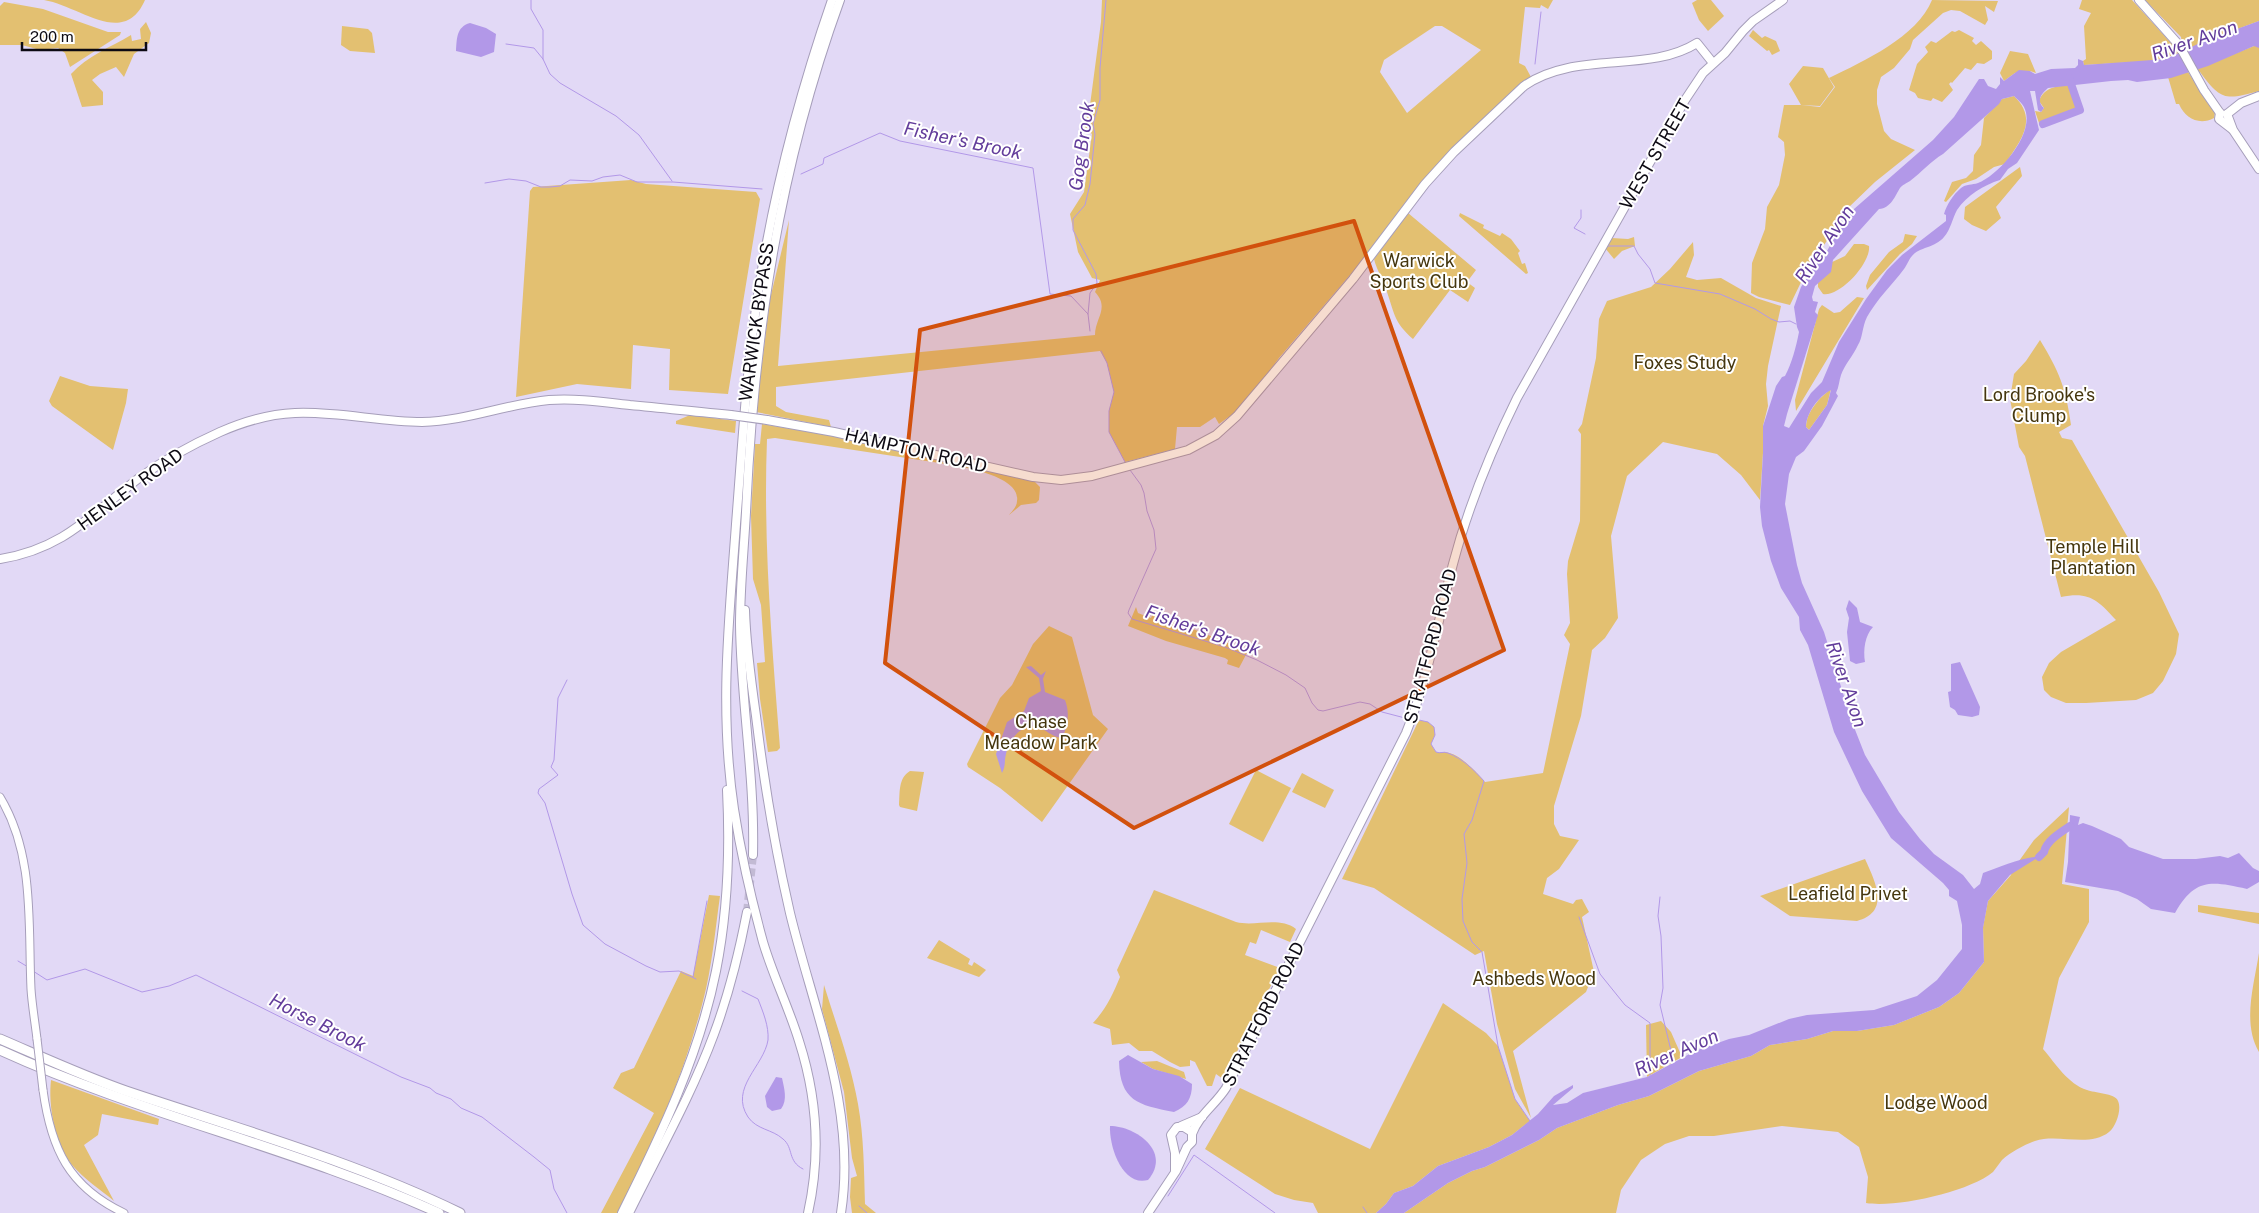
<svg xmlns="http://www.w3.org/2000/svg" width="2259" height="1213" viewBox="0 0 2259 1213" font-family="'Public Sans',sans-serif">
	<rect width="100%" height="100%" fill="#e2d9f6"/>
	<g fill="#e3c071" fill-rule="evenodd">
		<path d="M44 0H145C124 48 80 6 44 0Z"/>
		<path d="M1102 0H1553L1548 9 1541 5 1540 8 1525 7 1519 63 1525 66 1531 77 1505 98 1431 171 1362 261 1279 358 1258 387 1241 408 1219 424 1215 417 1200 427H1177L1175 449 1125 462 1109 432V411L1114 392 1107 363 1100 351 776 387V406L786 412 829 420 831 427 756 412 770 299 789 220 778 366 1095 335C1095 318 1110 308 1095 292L1100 280 1092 278 1078 252 1070 214 1084 192 1092 134 1085 127 1090 105 1101 22ZM1435 26H1442L1481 50 1407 113 1380 72 1384 60Z"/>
		<polygon points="1697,0 1711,0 1724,16 1708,31 1699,20 1692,3"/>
		<path d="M1932 0 1998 1 1994 12 1985 6 1988 20 1985 25 1960 11 1951 10 1943 13 1913 40 1910 49 1894 68 1881 77 1877 90V104L1884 131 1891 139 1915 150 1875 182 1848 208 1804 276 1790 305 1759 297 1751 293 1752 263 1765 229 1767 207 1779 185 1785 155 1784 142 1778 137 1784 105H1801L1789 84 1803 66 1823 68 1834 87 1820 106 1801 105 1820 107 1835 87 1829 78C1864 61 1917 37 1932 0Z"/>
		<polygon points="2082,0 2132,0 2180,53 2154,61 2084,65 2083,61 2086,59 2084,26 2091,13 2079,9"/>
		<polygon points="2145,0 2259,0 2259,21 2205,41 2187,50 2182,44 2181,37"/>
		<polygon points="4,2 43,9 108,32 121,32 120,35 70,67 65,53 58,48 40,50 22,45 0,45 0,6"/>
		<path d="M146 22 151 33 149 43 134 54 124 77 116 67 100 74 92 80 103 92V105L82 107 71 74C87 56 111 47 131 35L132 41 141 39 140 29Z"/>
		<polygon points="342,26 368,29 372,33 375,53 350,51 341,45"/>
		<polygon points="1753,30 1762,38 1765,36 1776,41 1780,51 1772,55 1769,50 1767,51 1749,36"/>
		<polygon points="1959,30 1974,38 1972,41 1976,45 1981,41 1992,51 1992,59 1984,64 1977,63 1971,70 1965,68 1952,83 1951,82 1949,84 1953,90 1942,102 1933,98 1931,101 1918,98 1915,93 1909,90 1917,64 1928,52 1925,47 1931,41 1936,43 1952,31 1955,32"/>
		<path d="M2254 46H2259V91C2226 100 2221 101 2200 72L2197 71 2199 68Z"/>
		<polygon points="2010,51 2028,54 2036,73 2030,71 2015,73 2004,81 2000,73"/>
		<path d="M2188 72 2215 113 2214 118C2199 126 2185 118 2179 104H2176L2168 77Z"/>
		<path d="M2074 85 2083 111 2043 126 2039 123 2035 111 2041 112 2044 108 2039 101C2045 85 2060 86 2074 85Z"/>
		<path d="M2014 96C2039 120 2020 141 2005 164L1994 167 1976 179 1962 184 1946 202 1944 201 1952 182 1966 178 1973 171 1974 155 1981 145 1984 118 2002 99Z"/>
		<polygon points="2020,167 2022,176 1996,207 2001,218 1986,231 1972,225 1964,219 1965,207"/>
		<polygon points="631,180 646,184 756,192 760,199 728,394 669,390 670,349 633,345 631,389 577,384 516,397 530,191 533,187"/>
		<path d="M1408 213 1476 270 1467 282 1475 288 1468 302 1450 290 1413 339C1394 322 1395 315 1387 292 1384 281 1377 271 1374 259Z"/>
		<polygon points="1460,213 1484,225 1483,228 1500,236 1502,233 1511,239 1520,251 1518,253 1522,264 1525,263 1528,273 1526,274 1459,216"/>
		<polygon points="1905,234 1917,236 1912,244 1900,254 1867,290 1866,286 1870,275 1889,252 1903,242"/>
		<polygon points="1634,237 1635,246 1622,251 1614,259 1605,248 1612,238 1628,239"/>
		<path d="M1693 242 1694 255 1686 277 1697 280 1721 278 1756 298 1781 306 1768 366 1766 384 1768 406 1763 426V453L1760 500 1741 475 1717 454 1663 442 1627 476 1611 536 1618 618 1605 638 1592 650 1581 716 1554 806V824L1560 836 1579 840 1559 869 1547 878 1543 894 1573 904 1576 900 1582 899 1589 912 1582 917 1594 972 1586 992 1513 1051 1531 1118 1515 1089 1497 1024 1484 951 1475 955 1374 888 1342 879 1419 720 1428 722 1434 727 1435 735 1431 744 1436 752C1439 753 1441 752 1444 752 1460 753 1475 771 1485 782L1543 773 1570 644 1564 635 1570 623 1567 574 1568 561 1580 521 1581 434 1578 430 1582 424 1596 358 1599 319 1607 301 1651 287 1670 269Z"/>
		<path d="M1854 244H1864L1869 246C1871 263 1840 297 1823 294L1818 287V280L1830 263 1845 256Z"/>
		<polygon points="1857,297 1864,298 1796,411 1795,400 1819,309 1822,305 1834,313 1840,312"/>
		<path d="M2040 340C2059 371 2066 388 2071 425L2059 432 2062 438 2072 440 2159 592 2179 634 2176 654 2163 681 2153 693 2136 700 2086 703H2066L2051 697 2044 690 2042 677 2049 663 2061 652 2116 620C2098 600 2089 591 2061 597L2025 456 2019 447 2010 399 2014 374 2026 361Z"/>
		<polygon points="60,376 90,386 128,389 126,403 113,450 52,406 49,401"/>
		<path d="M1831 389 1827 405 1809 430 1806 427C1806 412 1820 397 1831 389Z"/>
		<polygon points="690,415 736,421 735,433 676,424 676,421"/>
		<path d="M762 424 833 436 938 460 946 464 775 438 767 439C763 543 772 644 780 748L777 751 768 752 760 699 757 663 765 662 761 605 753 579 751 516 755 444H760Z"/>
		<path d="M952 461 1035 482 1040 487 1039 500 1036 503 1021 505 1009 515C1012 511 1017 507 1017 501 1021 477 966 467 949 465Z"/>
		<polygon points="1136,607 1138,613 1151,618 1153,613 1248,651 1239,668 1227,664 1228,660 1225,658 1166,641 1128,626"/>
		<polygon points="1049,626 1072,637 1093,715 1108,729 1042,822 1000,788 968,767 967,764 1000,698 1012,685 1033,644"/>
		<polygon points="1256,770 1291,788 1263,842 1229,824"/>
		<path d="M910 771 924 772 917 811 900 807 899 805C900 793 898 778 910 771Z"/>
		<polygon points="1302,773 1334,790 1325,808 1292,792"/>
		<path d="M2069 807 2062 884 2089 889V922L2059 978 2043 1049C2056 1064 2068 1084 2087 1090 2094 1093 2115 1093 2118 1101 2122 1109 2116 1127 2109 1132 2089 1148 2058 1133 2035 1141 2024 1145 2011 1152 2002 1160 1999 1164 1996 1168 1993 1172 1969 1192 1896 1208 1866 1203L1868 1177 1859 1147 1838 1132 1782 1126 1714 1136H1689L1665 1144 1641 1160 1621 1190 1616 1213H1404L1448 1183 1472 1171 1485 1167 1539 1140 1557 1128 1618 1105 1649 1096 1699 1071 1751 1056 1770 1045 1807 1039 1833 1031H1857L1894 1025 1939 1007 1959 993 1984 962 1983 927 1988 901 2011 875 2014 864 2019 861 2034 840Z"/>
		<path d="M1865 859C1875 881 1891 912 1857 921L1790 916 1760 896Z"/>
		<path d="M1154 890 1236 922C1255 927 1279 916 1296 929L1290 942 1261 930 1256 944 1250 942 1245 955 1280 968 1223 1079 1216 1074 1212 1086H1207L1195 1062 1190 1060V1066L1180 1067 1170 1062 1152 1051H1139L1129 1043 1112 1045 1110 1029 1093 1023C1106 1009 1113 994 1120 977L1117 970Z"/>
		<path d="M709 895 720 896C715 931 712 967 703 1001 684 1075 653 1146 617 1213H601L654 1113 613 1088 621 1073 634 1068 681 971 693 976Z"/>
		<polygon points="2198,905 2259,913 2259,924 2198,912"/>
		<polygon points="939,940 970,959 968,964 972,966 974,962 986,970 979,977 927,958"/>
		<path d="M2259 953V1052C2242 1023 2254 985 2259 953Z"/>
		<path d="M824 985C836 1024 851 1064 858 1104 864 1137 864 1171 865 1204L876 1213H852L850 1197 851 1178 857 1176 852 1158 844 1092 822 1009Z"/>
		<polygon points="1443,1003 1486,1033 1498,1046 1515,1099 1530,1121 1512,1135 1489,1147 1438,1166 1413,1186 1394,1193 1386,1204 1376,1213 1318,1213 1313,1203 1294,1200 1275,1194 1205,1149 1240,1088 1370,1149"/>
		<polygon points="1661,1021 1671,1032 1682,1057 1647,1077 1646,1025"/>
		<polygon points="1157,1061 1184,1072 1186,1079 1153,1069 1141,1062"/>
		<path d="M51 1080 159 1119 158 1125 102 1114 98 1135 84 1145 114 1201C101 1190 84 1179 72 1165 55 1144 48 1106 51 1080Z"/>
	</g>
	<g fill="#b298e8" fill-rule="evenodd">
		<path d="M2259 21V48L2254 46 2208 66 2171 78 2137 82 2128 80 2111 81 2048 88C2041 94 2036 101 2044 108L2041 112 2038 110 2035 91H2030L2039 130 2017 163 2008 169 2000 180C1984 185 1967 195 1957 210 1952 219 1951 229 1944 237 1935 248 1919 247 1912 256 1909 259 1907 265 1904 269 1892 285 1877 299 1867 317 1862 327 1863 337 1858 345 1853 356 1845 364 1841 375 1839 381 1839 387 1836 393L1838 396 1822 426 1804 451 1796 457 1789 474 1785 504 1797 565 1802 583 1824 632 1852 722 1865 755 1899 812 1920 839 1934 854 1963 875 1974 889 1980 884 1983 873C1998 868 2025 856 2039 857L2010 875 1988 901 1983 928 1984 962 1959 993 1939 1007 1894 1025 1857 1031H1833L1807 1039 1770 1045 1751 1056 1699 1071 1649 1096 1618 1105 1557 1128 1539 1140 1485 1167 1472 1171 1448 1183 1404 1213H1376L1386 1204 1394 1193 1413 1186 1438 1166 1489 1147 1512 1135 1538 1114 1554 1096 1573 1085V1088L1553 1105 1567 1103 1583 1093 1647 1077 1695 1051 1729 1039 1749 1035 1789 1019 1807 1015 1874 1010 1917 996 1937 980 1962 949V925L1957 901 1949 896V890L1943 883 1891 838 1862 791 1834 732 1808 645 1800 630 1799 617 1781 588 1771 561 1762 526 1760 507 1763 453V426L1776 386 1782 377 1785 376C1792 363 1796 347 1799 332L1797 327 1794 307 1801 287 1815 265 1827 251 1841 226 1854 209 1933 140 1954 117 1979 79H1984L1988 86 1996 89 2000 84V77L2004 81 2019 70 2030 71 2035 74 2051 69 2075 68 2078 65V59L2083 61 2084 65 2166 59 2204 41ZM2014 96C2017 99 2022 103 2024 107 2037 132 1999 175 1978 183 1972 185 1966 184 1961 188 1953 195 1947 204 1944 214L1946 215V221L1902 255 1887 270 1866 299 1839 342 1822 382 1811 393 1789 428 1784 426 1787 414 1818 315 1815 312 1818 302 1813 301 1812 297 1815 286 1831 272 1833 260 1879 209C1891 208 1895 196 1900 188 1902 185 1907 183 1910 181 1922 172 1931 161 1943 154L1999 104 2002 99ZM1831 390 1827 405 1809 430 1806 427C1806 413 1819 396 1831 390Z"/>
		<path d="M470 23 486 28 496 34 494 52 481 57 456 51C457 39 456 27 470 23Z"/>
		<path d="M1849 600 1857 608 1860 622 1873 627C1865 635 1863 650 1865 662L1856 664 1850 661 1847 632 1849 618 1846 609Z"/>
		<polygon points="1960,662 1980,707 1979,715 1972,717 1958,715 1955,710 1950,707 1948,692 1951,691 1951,664"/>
		<path d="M1031 666 1041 675 1046 671 1043 679 1045 692 1065 700C1070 713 1068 726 1062 738 1051 737 1046 729 1037 727 1021 723 1009 740 1006 754 1004 761 1006 766 1002 773L996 754 1007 722 1024 711 1029 698 1041 691 1039 678 1026 667Z"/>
		<path d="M2070 815 2080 817 2078 825 2083 823 2092 826 2121 839 2129 847 2163 859H2196L2220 856 2228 858 2239 853 2253 868 2259 871V882L2247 889C2211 881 2195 878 2175 913L2151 909 2137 899 2118 891 2065 882 2068 862Z"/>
		<path d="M1128 1055 1153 1069 1179 1076 1192 1084C1192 1099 1187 1106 1174 1112 1138 1105 1120 1101 1119 1061Z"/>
		<path d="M776 1077 782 1078C784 1088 788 1100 781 1109L772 1111 767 1107 765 1096Z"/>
		<path d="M1110 1126C1136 1126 1172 1152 1148 1180 1122 1187 1109 1146 1110 1126Z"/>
	</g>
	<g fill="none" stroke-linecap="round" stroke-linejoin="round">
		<g stroke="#b298e8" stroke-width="1">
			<polyline points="531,0 531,9 543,30 543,59"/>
			<polyline points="506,44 534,48 543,59 550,74 560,83 616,116 639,135 672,181"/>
			<polyline points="1535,64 1541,12"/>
			<polyline points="801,174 823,164 824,158 880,133 900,141 1033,168 1050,294 1071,296 1088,314 1090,331"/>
			<polyline points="485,183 509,179 526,181 541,187 550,187 560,186 570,180 592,181 603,177 620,175 637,182 673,182 762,189"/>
			<polyline points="1581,210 1581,218 1574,228 1585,234"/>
			<polyline points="1608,246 1634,246 1638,254 1650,269 1655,283 1720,294 1755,309 1771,319 1779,322 1790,321 1796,324"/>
			<polyline points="1088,314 1090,293 1097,283 1096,274 1073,230 1073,219 1085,205 1090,184 1095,134 1093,124 1100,100 1100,68 1106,0"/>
			<polyline points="1101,351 1107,363 1114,392 1109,411 1109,432 1125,462"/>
			<polyline points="1130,470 1141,485 1144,493 1147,511 1154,530 1156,549 1129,610 1128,613 1132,619 1225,647 1257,660 1286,675 1305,688 1312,703 1318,710 1323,711 1360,702 1370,704 1382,712 1405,718"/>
			<polyline points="567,680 558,698 554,760 551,767 558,775 539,789 538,793 545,803 572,894 583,925 605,944 646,966 660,972 679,971 696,979"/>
			<path d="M1419 720 1428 722 1434 727 1435 735 1431 744 1436 752C1441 754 1443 751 1448 753 1463 759 1473 769 1484 781L1472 820 1464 834 1467 863 1462 899 1463 921 1472 942 1482 952 1498 1046 1515 1099 1530 1121"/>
			<polyline points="1660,897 1658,916 1661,936 1663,988 1660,1005 1674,1063"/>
			<polyline points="1579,917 1600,974 1625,1005 1650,1023 1650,1075"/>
			<polyline points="18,961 28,967"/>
			<polyline points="33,971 47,980 85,969 142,992 169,986 196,975 401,1077 430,1088 436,1093 451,1099 461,1108 482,1117 534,1157 550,1170 554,1189 567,1213"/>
			<polyline points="693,977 707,901"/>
			<path d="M742 991 758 999C763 1012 769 1026 768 1040 764 1066 729 1088 748 1117 757 1130 772 1129 783 1139 794 1148 787 1161 803 1169"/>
			<polyline points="1168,1196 1194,1155 1275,1213"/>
			<polyline points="859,1206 867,1213"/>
			<polyline points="1363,1207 1367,1213"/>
		</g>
		<g stroke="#b298e8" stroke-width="8">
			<polyline points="2043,124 2080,110 2069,78"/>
			<path d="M2039 857 2044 852C2046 841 2061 832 2070 826"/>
		</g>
		<polyline stroke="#c2bad4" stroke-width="8" stroke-dasharray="8 4" stroke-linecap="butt" points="747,912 753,855"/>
		<defs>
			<g id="secondary">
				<path d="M0 797C35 855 28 924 31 989 32 1005 35 1022 37 1039"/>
				<path d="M43 1090C51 1149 69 1187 124 1213"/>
			</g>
			<g id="primary">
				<polyline points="2139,0 2179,45 2204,90 2220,113"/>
				<polyline points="2220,113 2219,119 2232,129"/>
				<polyline points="2227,114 2233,130 2259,169"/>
				<polyline points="2227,114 2241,103 2259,96"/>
				<path d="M767 420 834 432 1033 477 1061 480 1092 476 1188 450 1216 435 1237 416 1353 279 1425 184 1454 152 1524 86C1575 50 1648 74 1697 43L1713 63"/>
				<path d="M0 559C63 549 91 515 139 478 164 460 191 445 220 432 243 422 269 414 295 413 337 411 380 422 422 422 466 421 506 404 549 400 576 398 603 402 630 405 664 408 697 412 731 415"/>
				<polyline points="1181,1126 1202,1117"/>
				<path d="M1192 1134C1198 1116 1216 1104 1226 1088L1406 733C1428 679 1438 620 1453 564 1468 507 1491 451 1517 398L1685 100 1703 73 1725 53 1743 31 1753 21 1783 0"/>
			</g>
			<g id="trunk">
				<path d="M745 610C746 646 751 681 756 716 764 782 775 848 790 913 814 1012 857 1110 841 1213"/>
				<path d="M753 855C755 777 741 702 740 625 740 587 744 549 746 512 754 334 779 168 840 0"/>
				<path d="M622 1213C661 1135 699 1056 716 971 728 911 730 850 727 790"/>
				<path d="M629 1213C658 1154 691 1096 714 1034 729 994 739 953 747 912"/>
				<path d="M808 1213C821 1155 817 1097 799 1041 789 1008 773 976 763 942 751 898 741 854 734 809 719 709 729 622 736 524 742 449 746 375 757 301 772 199 798 98 832 0"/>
				<polyline points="1148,1213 1176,1171 1187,1147 1192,1142 1192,1132 1184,1127 1177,1127 1171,1135 1175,1153 1175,1172"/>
			</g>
			<g id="motorway">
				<path d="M0 1039C42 1057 83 1076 126 1091 239 1129 353 1161 460 1213"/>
				<path d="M0 1050C142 1115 296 1148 439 1213"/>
			</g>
		</defs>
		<use href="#secondary" stroke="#a69eba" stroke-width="9"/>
		<use href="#primary" stroke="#a69eba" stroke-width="10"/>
		<use href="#trunk" stroke="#a69eba" stroke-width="10"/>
		<use href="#motorway" stroke="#a69eba" stroke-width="11"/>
		<use href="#secondary" stroke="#fff" stroke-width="7"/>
		<use href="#primary" stroke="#fff" stroke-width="8"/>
		<use href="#trunk" stroke="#fff" stroke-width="8"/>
		<use href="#motorway" stroke="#fff" stroke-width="9"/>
		<defs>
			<polyline id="secondary-bridge" points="37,1039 43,1090"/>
			<polyline id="primary-bridge" points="731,415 767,420"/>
		</defs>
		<use href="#secondary-bridge" stroke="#a69eba" stroke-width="9" stroke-linecap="butt"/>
		<use href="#primary-bridge" stroke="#a69eba" stroke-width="10" stroke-linecap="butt"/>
		<use href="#secondary-bridge" stroke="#fff" stroke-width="7"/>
		<use href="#primary-bridge" stroke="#fff" stroke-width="8"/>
	</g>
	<path fill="#d2510d" fill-opacity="0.2" stroke="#d2510d" stroke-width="4" stroke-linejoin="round" d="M1354 221 1504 650 1134 828 885 663 920 330Z"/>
	<g text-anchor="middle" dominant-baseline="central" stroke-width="4" stroke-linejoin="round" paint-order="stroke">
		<g font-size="18" fill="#0d0a13" stroke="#fff">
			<text transform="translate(1655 154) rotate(-60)">WEST STREET</text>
			<text transform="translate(756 322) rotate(-82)">WARWICK BYPASS</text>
			<text transform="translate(916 450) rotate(13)">HAMPTON ROAD</text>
			<text transform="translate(130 489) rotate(-36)">HENLEY ROAD</text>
			<text transform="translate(1430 646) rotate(-75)">STRATFORD ROAD</text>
			<text transform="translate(1263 1014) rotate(-63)">STRATFORD ROAD</text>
		</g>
		<g font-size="18" fill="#45360e" stroke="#fff">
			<text x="1419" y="260">Warwick<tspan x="1419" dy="21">Sports Club</tspan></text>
			<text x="1685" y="362">Foxes Study</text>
			<text x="2039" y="394">Lord Brooke's<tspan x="2039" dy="21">Clump</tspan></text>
			<text x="2093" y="546">Temple Hill<tspan x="2093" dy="21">Plantation</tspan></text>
			<text x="1041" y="721">Chase<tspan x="1041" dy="21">Meadow Park</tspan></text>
			<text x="1848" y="893">Leafield Privet</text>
			<text x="1534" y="978">Ashbeds Wood</text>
			<text x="1936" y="1102">Lodge Wood</text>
		</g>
		<g font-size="19" font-style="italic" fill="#633d9b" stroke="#fff">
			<text transform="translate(2194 40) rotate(-19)">River Avon</text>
			<text transform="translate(963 140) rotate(12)">Fisher's Brook</text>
			<text transform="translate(1081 146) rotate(-82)">Gog Brook</text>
			<text transform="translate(1824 244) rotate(-56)">River Avon</text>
			<text transform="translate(1203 630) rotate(19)">Fisher's Brook</text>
			<text transform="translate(1847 684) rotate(71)">River Avon</text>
			<text transform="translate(318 1022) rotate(27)">Horse Brook</text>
			<text transform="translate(1676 1052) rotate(-24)">River Avon</text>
		</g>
	</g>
	<path d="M22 42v8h124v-8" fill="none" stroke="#0d0a13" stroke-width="2.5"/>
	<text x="30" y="42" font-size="15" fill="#0d0a13" stroke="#ffffff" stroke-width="4" paint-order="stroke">200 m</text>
</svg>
